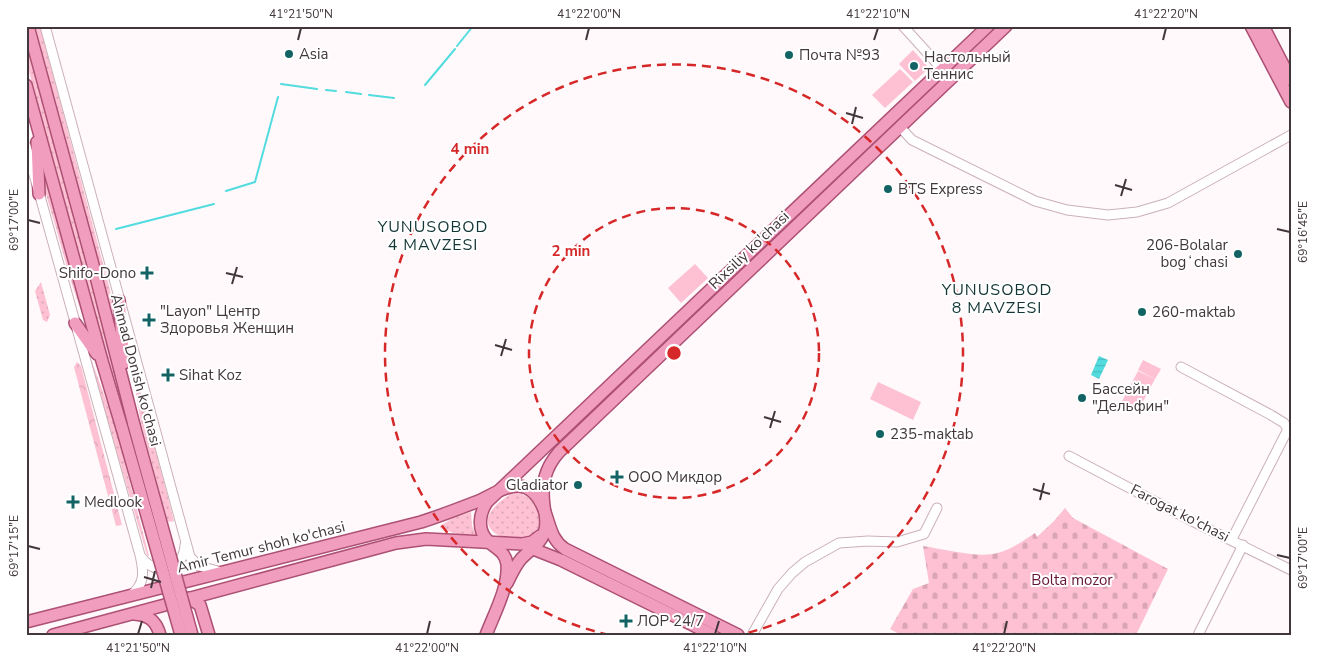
<svg xmlns="http://www.w3.org/2000/svg" width="1317" height="661" viewBox="0 0 1317 661" font-family="'Nunito Sans',sans-serif">
	<defs>
		<pattern id="grass-dots" width="8" height="8" patternUnits="userSpaceOnUse" patternTransform="scale(1.25)"><rect width="8" height="8" fill="#fdc1d3"/><path d="M2 2h.1M6 6h.1" fill="none" stroke="#daa6b6" stroke-width="1.8" stroke-linecap="round"/></pattern>
		<pattern id="forest-crowns" width="20" height="18" patternUnits="userSpaceOnUse" patternTransform="scale(1.25)"><rect width="20" height="18" fill="#fdc1d3"/><path d="M2 6a3 3 0 1 1 6 0M12 15a3 3 0 1 1 6 0" fill="none" stroke="#daa6b6"/></pattern>
		<pattern id="cemetery-stones" width="16" height="16" patternUnits="userSpaceOnUse" patternTransform="scale(1.25)"><rect width="16" height="16" fill="#fdc1d3"/><path d="M2 7V4a2 2 0 0 1 4 0v3zM10 15v-3a2 2 0 0 1 4 0v3z" fill="#daa6b6"/></pattern>
		<pattern id="water-rules" width="6" height="5" patternUnits="userSpaceOnUse" patternTransform="scale(1.25)"><rect width="6" height="5" fill="#52dcdf"/><path d="M0 2.5h6" fill="none" stroke="#49bdc0"/></pattern>
	</defs>
	<rect width="100%" height="100%" fill="#fff9fb"/>
	<g fill="url(#grass-dots)">
		<polygon points="35,26 40,26 110,290 116,325"/>
		<polygon points="26,40 87,262 125,410 109,363 26,61"/>
		<path d="M44 175 82 313C71 285 64 256 56 228 51 210 44 193 44 175Z"/>
		<polygon points="41,282 50,315 47,322 43,320 35,291"/>
		<polygon points="84,340 114,422 149,556 147,555"/>
		<polygon points="127,341 174,521 168,522 141,423"/>
		<path d="M518 493C535 497 545 516 538 532 534 535 529 539 524 539 496 542 472 524 501 501 507 496 511 493 518 493Z"/>
		<polygon points="471,512 472,526 476,535 457,534 440,528 440,526 453,518"/>
	</g>
	<polygon fill="url(#forest-crowns)" points="77,362 81,366 122,525 116,526 74,367"/>
	<path fill="url(#cemetery-stones)" d="M1065 508 1073 518 1168 569 1136 635H901L890 629 913 589 929 583 923 546C942 549 974 557 993 554 1008 552 1023 541 1035 533L1037 537 1054 521Z"/>
	<g fill="#fdc1d3">
		<polygon points="913,50 929,68 915,81 899,64"/>
		<polygon points="900,69 913,82 885,108 872,95"/>
		<polygon points="695,264 708,278 681,303 668,288"/>
		<polygon points="1143,360 1161,369 1155,379 1138,370"/>
		<polygon points="1138,371 1155,379 1138,411 1121,403"/>
		<polygon points="878,382 921,402 913,420 870,399"/>
	</g>
	<polygon fill="url(#water-rules)" points="1099,356 1108,360 1099,379 1091,375"/>
	<g fill="none" stroke-linecap="round" stroke-linejoin="round">
		<g stroke="#52dcdf" stroke-width="2">
			<polyline points="457,46 473,26"/>
			<polyline points="281,84 317,89"/>
			<polyline points="425,85 455,49"/>
			<polyline points="326,90 336,91"/>
			<polyline points="346,92 361,94"/>
			<polyline points="369,95 394,98"/>
			<polyline points="226,191 255,182 278,97"/>
			<polyline points="116,229 214,204"/>
		</g>
		<defs>
			<g id="minor">
				<polyline points="45,26 190,557 199,566 222,572"/>
				<polyline points="903,26 942,69"/>
				<polyline points="900,127 912,140 1035,201 1067,210 1108,215 1137,212 1168,203 1291,135"/>
				<path d="M26 146 140 555C144 572 145 584 131 595"/>
				<polyline points="1181,367 1271,415 1284,423 1288,429 1232,539"/>
				<polyline points="1069,456 1188,519 1291,570"/>
				<path d="M142 558C156 577 184 570 185 545"/>
				<polyline points="752,635 778,589 792,573 805,562 839,543 868,541 897,542 924,534 937,508"/>
				<polyline points="1198,635 1243,545"/>
			</g>
			<g id="major">
				<polyline points="28,26 92,261 134,425"/>
				<polyline points="1251,26 1291,102"/>
				<polyline points="1263,26 1291,80"/>
				<polyline points="26,85 102,361 122,428"/>
				<polyline points="37,142 39,194"/>
				<polyline points="119,300 124,363"/>
				<polyline points="75,323 97,354"/>
				<polyline points="528,547 561,560 713,635"/>
				<path d="M507 583C511 575 515 566 521 559 529 550 540 545 544 533 548 524 545 515 544 506 541 484 545 468 559 452L1006 26"/>
				<polyline points="189,598 200,605 209,635"/>
				<path d="M134 614C148 615 156 620 160 635"/>
				<path d="M26 622 421 522C440 516 458 509 476 502 489 497 505 485 519 486 530 487 538 496 542 505 550 521 549 538 565 549L738 635"/>
				<polyline points="53,635 396,543 426,539 522,544 532,542 540,536"/>
				<path d="M486 635C494 614 509 587 507 564 505 551 496 549 488 541 477 530 479 514 487 502L988 26"/>
			</g>
		</defs>
		<use href="#minor" stroke="#cbb1b8" stroke-width="11"/>
		<use href="#major" stroke="#ad5073" stroke-width="14"/>
		<use href="#minor" stroke="#fff" stroke-width="9"/>
		<use href="#major" stroke="#f19ebe" stroke-width="11"/>
		<defs>
			<g id="major-bridge">
				<polyline points="134,425 192,635"/>
				<polyline points="122,428 181,635"/>
			</g>
		</defs>
		<use href="#major-bridge" stroke="#ad5073" stroke-width="14" stroke-linecap="butt"/>
		<use href="#major-bridge" stroke="#f19ebe" stroke-width="11"/>
	</g>
	<path fill="none" stroke="#42373a" stroke-width="2" d="M298 40 301 28M586 40 589 28M874 40 878 28M1163 40 1166 28M846 113 863 118M852 124 856 107M1115 185 1132 190M1121 196 1126 179M28 220 40 223M1277 229 1290 232M226 273 243 277M232 284 237 267M495 345 512 350M501 356 506 339M764 417 781 422M770 428 775 411M1033 489 1050 494M1040 500 1044 483M28 546 40 549M1277 555 1290 558M144 577 161 582M151 588 155 571M138 634 142 621M427 634 430 621M715 634 719 621M1004 634 1007 621"/>
	<g fill="none" stroke="#d62828" stroke-width="2.5" stroke-dasharray="9 6">
		<circle cx="674" cy="353" r="145"/>
		<path d="M609 635A289 289 0 1 1 739 635"/>
	</g>
	<g fill="#136365" stroke="#fff" stroke-width="2">
		<circle cx="289" cy="54" r="5"/>
		<circle cx="789" cy="55" r="5"/>
		<circle cx="914" cy="66" r="5"/>
		<circle cx="888" cy="189" r="5"/>
		<circle cx="1238" cy="254" r="5"/>
		<path d="M144.5 265.5h5v5h5v5h-5v5h-5v-5h-5v-5h5z"/>
		<circle cx="1142" cy="312" r="5"/>
		<path d="M146.5 312.5h5v5h5v5h-5v5h-5v-5h-5v-5h5z"/>
		<path d="M165.5 367.5h5v5h5v5h-5v5h-5v-5h-5v-5h5z"/>
		<circle cx="1082" cy="398" r="5"/>
		<circle cx="880" cy="434" r="5"/>
		<path d="M614.5 469.5h5v5h5v5h-5v5h-5v-5h-5v-5h5z"/>
		<circle cx="578" cy="485" r="5"/>
		<path d="M70.5 494.5h5v5h5v5h-5v5h-5v-5h-5v-5h5z"/>
		<path d="M623.5 613.5h5v5h5v5h-5v5h-5v-5h-5v-5h5z"/>
	</g>
	<g text-anchor="middle" dominant-baseline="central" stroke-width="4" stroke-linejoin="round" paint-order="stroke">
		<g font-size="15" fill="#42373a" stroke="#fff" text-anchor="start">
			<text x="299" y="54">Asia</text>
			<text x="799" y="55">Почта №93</text>
			<text x="924" y="57">Настольный<tspan x="924" dy="17">Теннис</tspan></text>
			<text x="898" y="189">BTS Express</text>
			<text x="1228" y="245" text-anchor="end">206-Bolalar<tspan x="1228" dy="17">bogʻchasi</tspan></text>
			<text x="136" y="273" text-anchor="end">Shifo-Dono</text>
			<text x="160" y="311">"Layon" Центр<tspan x="160" dy="17">Здоровья Женщин</tspan></text>
			<text x="1152" y="312">260-maktab</text>
			<text x="179" y="375">Sihat Koz</text>
			<text x="1092" y="389">Бассейн<tspan x="1092" dy="17">"Дельфин"</tspan></text>
			<text x="890" y="434">235-maktab</text>
			<text x="628" y="477">ООО Микдор</text>
			<text x="568" y="485" text-anchor="end">Gladiator</text>
			<text x="84" y="502">Medlook</text>
			<text x="637" y="621">ЛОР 24/7</text>
		</g>
		<g font-size="15" fill="#42373a" stroke="#fff">
			<text transform="translate(749 250) rotate(-44)">Rixsiliy ko'chasi</text>
			<text transform="translate(136 370) rotate(75)">Ahmad Donish ko'chasi</text>
			<text transform="translate(1180 513) rotate(27)">Farogat ko'chasi</text>
			<text transform="translate(261 547) rotate(-14)">Amir Temur shoh ko'chasi</text>
		</g>
		<g font-size="15" fill="#661538" stroke="#fff">
			<text x="1072" y="580">Bolta mozor</text>
		</g>
		<g font-size="16" letter-spacing="1" fill="#143637" stroke="#fff">
			<text x="433" y="227">YUNUSOBOD<tspan x="433" dy="18">4 MAVZESI</tspan></text>
			<text x="997" y="290">YUNUSOBOD<tspan x="997" dy="18">8 MAVZESI</tspan></text>
		</g>
	</g>
	<circle cx="674" cy="353" r="8" fill="#d62828" stroke="#fff" stroke-width="2.5"/>
	<g font-size="15" text-anchor="middle" font-weight="bold" fill="#d62828" stroke="#fff" stroke-width="4" stroke-linejoin="round" paint-order="stroke">
		<text x="470" y="154">4 min</text>
		<text x="571" y="256">2 min</text>
	</g>
	<rect width="1317" height="661" fill="none" stroke="#ffffff" stroke-width="55"/>
	<rect x="28" y="28" width="1262" height="606" fill="none" stroke="#42373a" stroke-width="2"/>
	<g font-size="12" text-anchor="middle" fill="#42373a">
		<text x="301" y="18">41°21'50"N</text>
		<text x="589" y="18">41°22'00"N</text>
		<text x="878" y="18">41°22'10"N</text>
		<text x="1166" y="18">41°22'20"N</text>
		<text transform="translate(14 220) rotate(-90)" y="4">69°17'00"E</text>
		<text transform="translate(1303 232) rotate(-90)" y="4">69°16'45"E</text>
		<text transform="translate(14 546) rotate(-90)" y="4">69°17'15"E</text>
		<text transform="translate(1303 558) rotate(-90)" y="4">69°17'00"E</text>
		<text x="138" y="652">41°21'50"N</text>
		<text x="427" y="652">41°22'00"N</text>
		<text x="715" y="652">41°22'10"N</text>
		<text x="1004" y="652">41°22'20"N</text>
	</g>
</svg>
